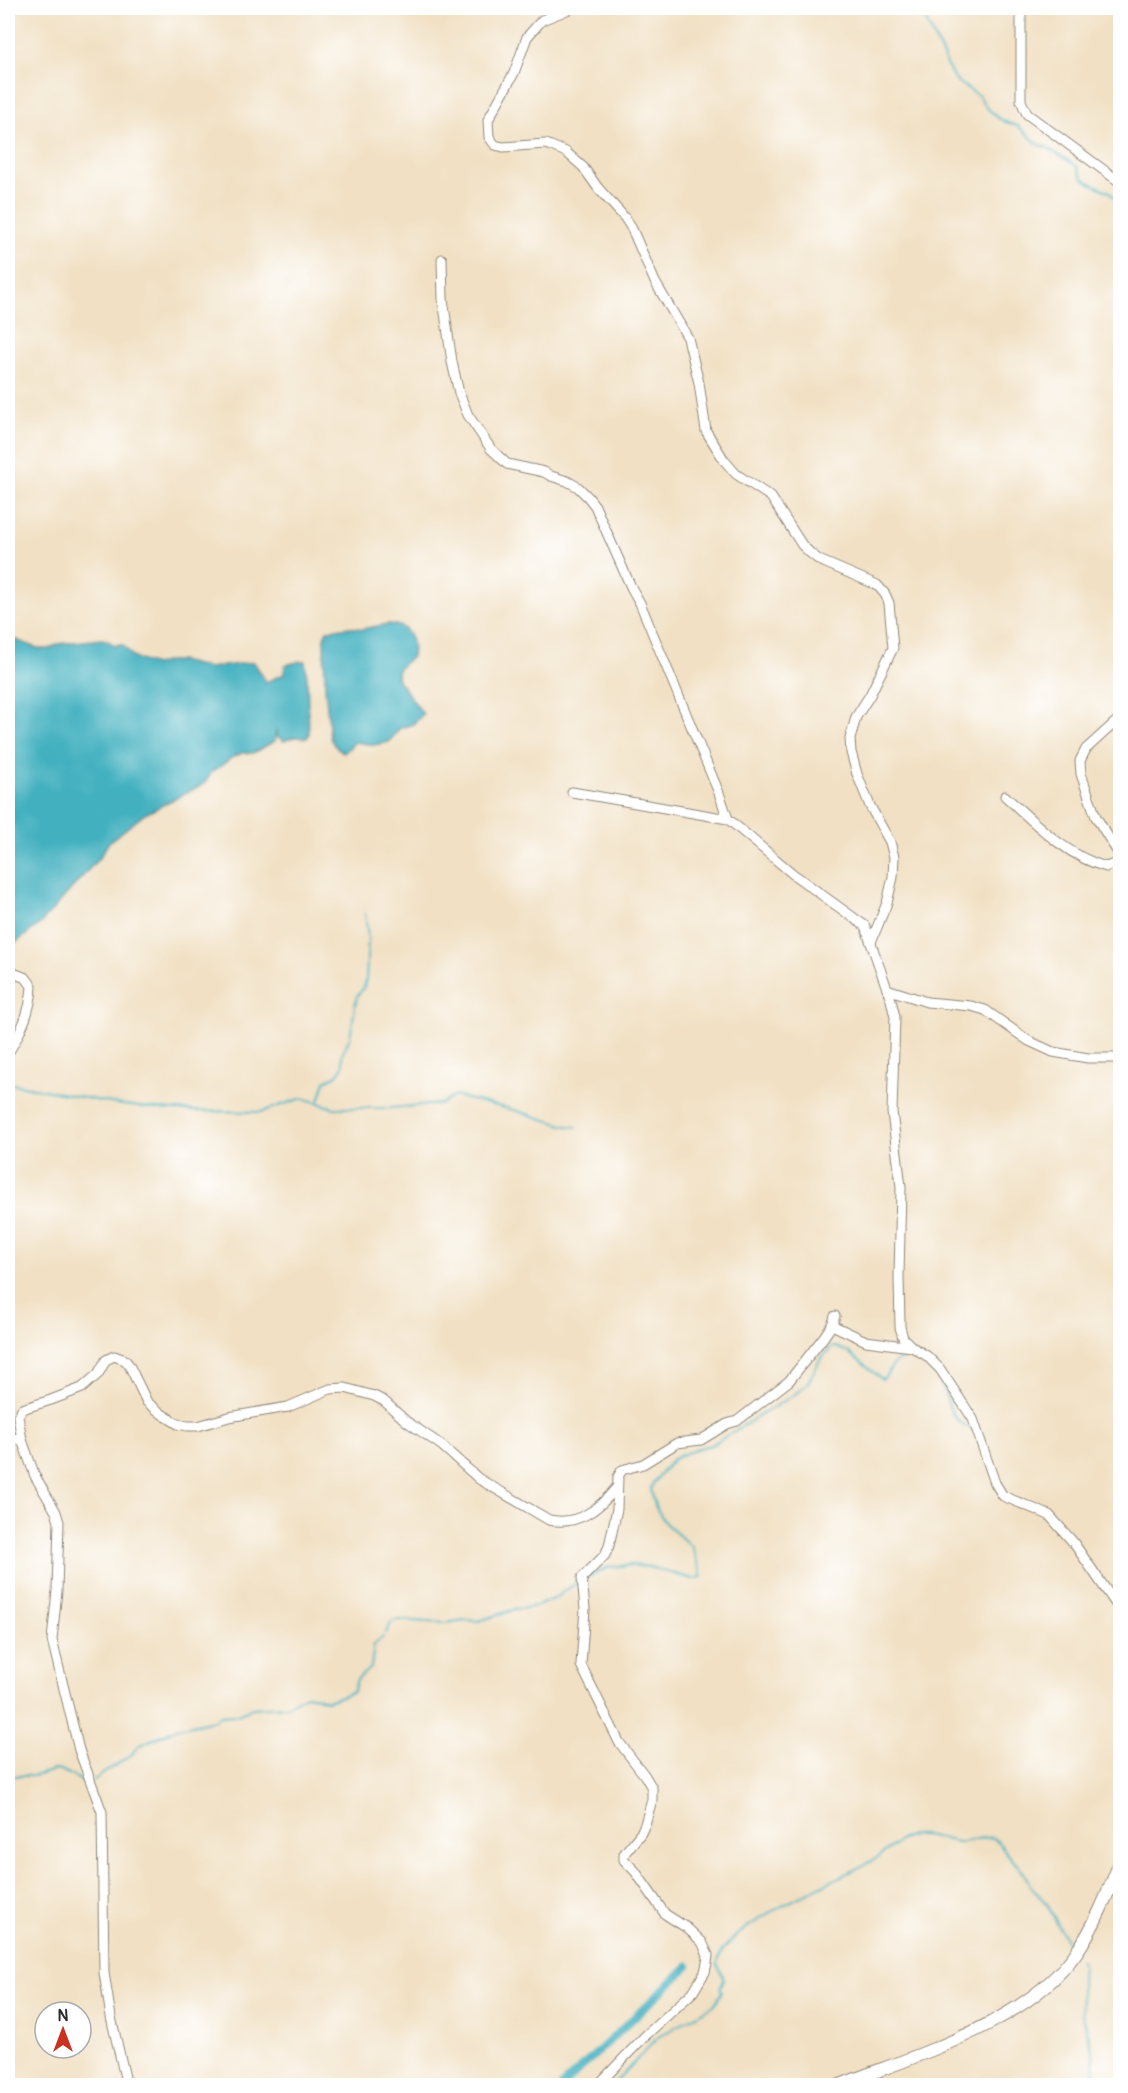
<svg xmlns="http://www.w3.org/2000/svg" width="1128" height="2093" viewBox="0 0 1128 2093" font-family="Pangolin,sans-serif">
	<rect width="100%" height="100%" fill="#fff"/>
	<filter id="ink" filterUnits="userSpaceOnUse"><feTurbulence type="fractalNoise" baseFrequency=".0167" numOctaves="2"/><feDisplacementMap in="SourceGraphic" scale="12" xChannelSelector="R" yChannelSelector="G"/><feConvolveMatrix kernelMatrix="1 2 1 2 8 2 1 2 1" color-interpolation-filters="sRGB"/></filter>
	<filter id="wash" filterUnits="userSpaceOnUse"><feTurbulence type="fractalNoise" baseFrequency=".008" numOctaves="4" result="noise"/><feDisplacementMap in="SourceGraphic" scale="24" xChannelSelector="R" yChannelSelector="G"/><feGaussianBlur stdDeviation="1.35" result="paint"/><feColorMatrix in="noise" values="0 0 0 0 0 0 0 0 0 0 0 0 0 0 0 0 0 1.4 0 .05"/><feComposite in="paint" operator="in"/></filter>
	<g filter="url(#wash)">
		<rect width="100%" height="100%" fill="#f1e0c3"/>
		<g fill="#42b0bf" stroke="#366e75" stroke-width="1.5">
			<path d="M388 624C408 624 415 639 412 657 403 665 394 668 398 680L423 714 413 724 400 728 389 742 374 745 355 742 344 753 334 745 330 738 325 687 324 638 327 630 350 627 362 629Z"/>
			<polygon points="8,637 40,649 49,649 58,644 101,639 107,640 115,646 119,644 123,645 134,658 155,665 168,661 180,661 209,668 254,662 266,682 284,674 285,665 301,661 305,661 307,677 309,734 307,738 294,737 284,741 277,736 276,729 275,741 253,753 242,753 233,757 211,773 204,784 145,814 109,842 99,858 41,923 18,941 12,945 8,944"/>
		</g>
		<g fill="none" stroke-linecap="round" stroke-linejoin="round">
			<g stroke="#42b0bf" stroke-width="2">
				<polyline points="920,8 953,77 959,83 979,96 987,108 998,118 1010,124 1018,126 1039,145 1048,148 1077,166 1082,177 1090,183 1110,192 1120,205"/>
				<polyline points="8,1083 116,1104 155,1109 194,1111 261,1112 303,1098 334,1108 389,1108 441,1104 455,1096 514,1110 566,1126 577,1127"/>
				<polyline points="319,1101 325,1081 337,1075 343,1066 342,1054 350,1037 357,996 364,987 366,980 368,938 365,913"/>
				<path d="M588 1577 609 1567 630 1565 649 1567 693 1579 702 1577 692 1547 666 1524 655 1506 651 1489 653 1483 673 1459 695 1449 711 1445 794 1395 807 1384 821 1358 832 1347H836L848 1352 882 1379 884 1378C889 1372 892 1364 899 1360 917 1349 936 1370 942 1386 947 1395 948 1408 954 1416 959 1423 966 1426 973 1430"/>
				<polyline points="386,1633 391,1623 395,1620 446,1623 464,1620 479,1621 513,1610 537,1606 555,1598 579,1581"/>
				<polyline points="8,1776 34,1776 55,1770 63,1771 82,1781 87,1782"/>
				<polyline points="94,1780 132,1754 138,1746 178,1728 214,1720 220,1716 235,1715 252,1708 287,1706 306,1695 318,1697 327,1701 353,1692 357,1679 371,1668 374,1644 383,1637"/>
				<polyline points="1079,1960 1082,1963 1081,1979 1082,2013 1093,2052 1096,2086"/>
				<path d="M612 2086 658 2037 714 2005 722 1992 720 1988 724 1979C721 1972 716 1966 719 1958 729 1923 842 1878 875 1859 885 1853 902 1836 913 1835 926 1833 945 1840 958 1842 971 1843 982 1835 994 1838L1024 1873 1031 1887 1047 1904 1071 1949"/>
			</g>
			<polyline stroke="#42b0bf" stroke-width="8" points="562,2086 688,1966"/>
		</g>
	</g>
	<g filter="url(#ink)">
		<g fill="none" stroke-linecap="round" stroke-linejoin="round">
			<defs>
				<g id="street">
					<polyline points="572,8 542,20 527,37 514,73 488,120 489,137 495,145 503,147 546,144 566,152 583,167 598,188 625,218 632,229 655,282 688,338 699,383 706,431 724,460 736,474 771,497 802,545 809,552 819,560 877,585 885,594 889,603 893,648 870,695 856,717 850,739 851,752 857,774 870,806 890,842 894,857 893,877 887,903 871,942"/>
					<polyline points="1021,8 1021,101 1027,114 1120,182"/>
					<polyline points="442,259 443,299 452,362 459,393 468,415 491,449 507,464 544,472 551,476 567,481 578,487 588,497 595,506 631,587 640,603 719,793 728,819"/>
					<polyline points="1120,718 1086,749 1080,761 1081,774 1096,817 1120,856"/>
					<polyline points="572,792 728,819 793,874 865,926 891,1000 895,1017 892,1112 901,1187 899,1276 900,1327 903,1338 912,1347"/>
					<path d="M1005 796C1035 823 1066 856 1106 867L1120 862"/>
					<path d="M8 971 26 978 32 986C31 1011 21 1033 8 1053"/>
					<polyline points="887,989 927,1002 971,1006 985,1010 1029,1041 1053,1052 1088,1058 1120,1058"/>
					<polyline points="832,1325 866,1341 912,1347 927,1356 940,1369 973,1419 995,1483 1003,1496 1049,1515 1073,1542 1120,1610"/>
					<polyline points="8,1437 22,1440 35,1476 56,1512 59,1522 57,1591 52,1640 79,1750 102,1812 104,1973 111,2017 127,2086"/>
					<path d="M22 1440 18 1416 22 1409 51 1400 82 1388 98 1374 106 1360 114 1356 125 1360 129 1365 147 1402 162 1414 178 1424 187 1426H198L229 1417 288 1407 330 1389 345 1388 374 1396 384 1401 406 1421 441 1445 479 1479 549 1520C578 1526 599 1509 617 1487"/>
					<polyline points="597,2086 645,2036 693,1992 705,1972 707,1963 708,1955 702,1942 687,1928 665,1914 635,1871 624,1860 624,1854 641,1833 645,1824 652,1800 652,1788 645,1776 619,1742 581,1665 585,1609 582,1578 605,1555 609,1546 617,1509 618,1477 622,1470 643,1464 677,1443 701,1440 727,1424 737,1421 789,1381 823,1338 832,1325 835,1316"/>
				</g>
				<path id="secondary" d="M838 2086C915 2055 1026 2024 1076 1953 1095 1926 1108 1893 1120 1862"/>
			</defs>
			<use href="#street" stroke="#8e8677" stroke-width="11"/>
			<use href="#secondary" stroke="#8e8677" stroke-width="14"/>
			<use href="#street" stroke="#fff" stroke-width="9"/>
			<use href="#secondary" stroke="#fff" stroke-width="12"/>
		</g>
	</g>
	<rect width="1128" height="2093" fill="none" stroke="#fff" stroke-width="30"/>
	<g transform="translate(63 2030)"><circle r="28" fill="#ffffff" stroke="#aaaaaa" stroke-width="1.5"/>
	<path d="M0-4.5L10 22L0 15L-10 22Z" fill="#c8321e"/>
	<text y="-9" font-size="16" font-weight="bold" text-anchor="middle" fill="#2b2b2b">N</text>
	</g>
</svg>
